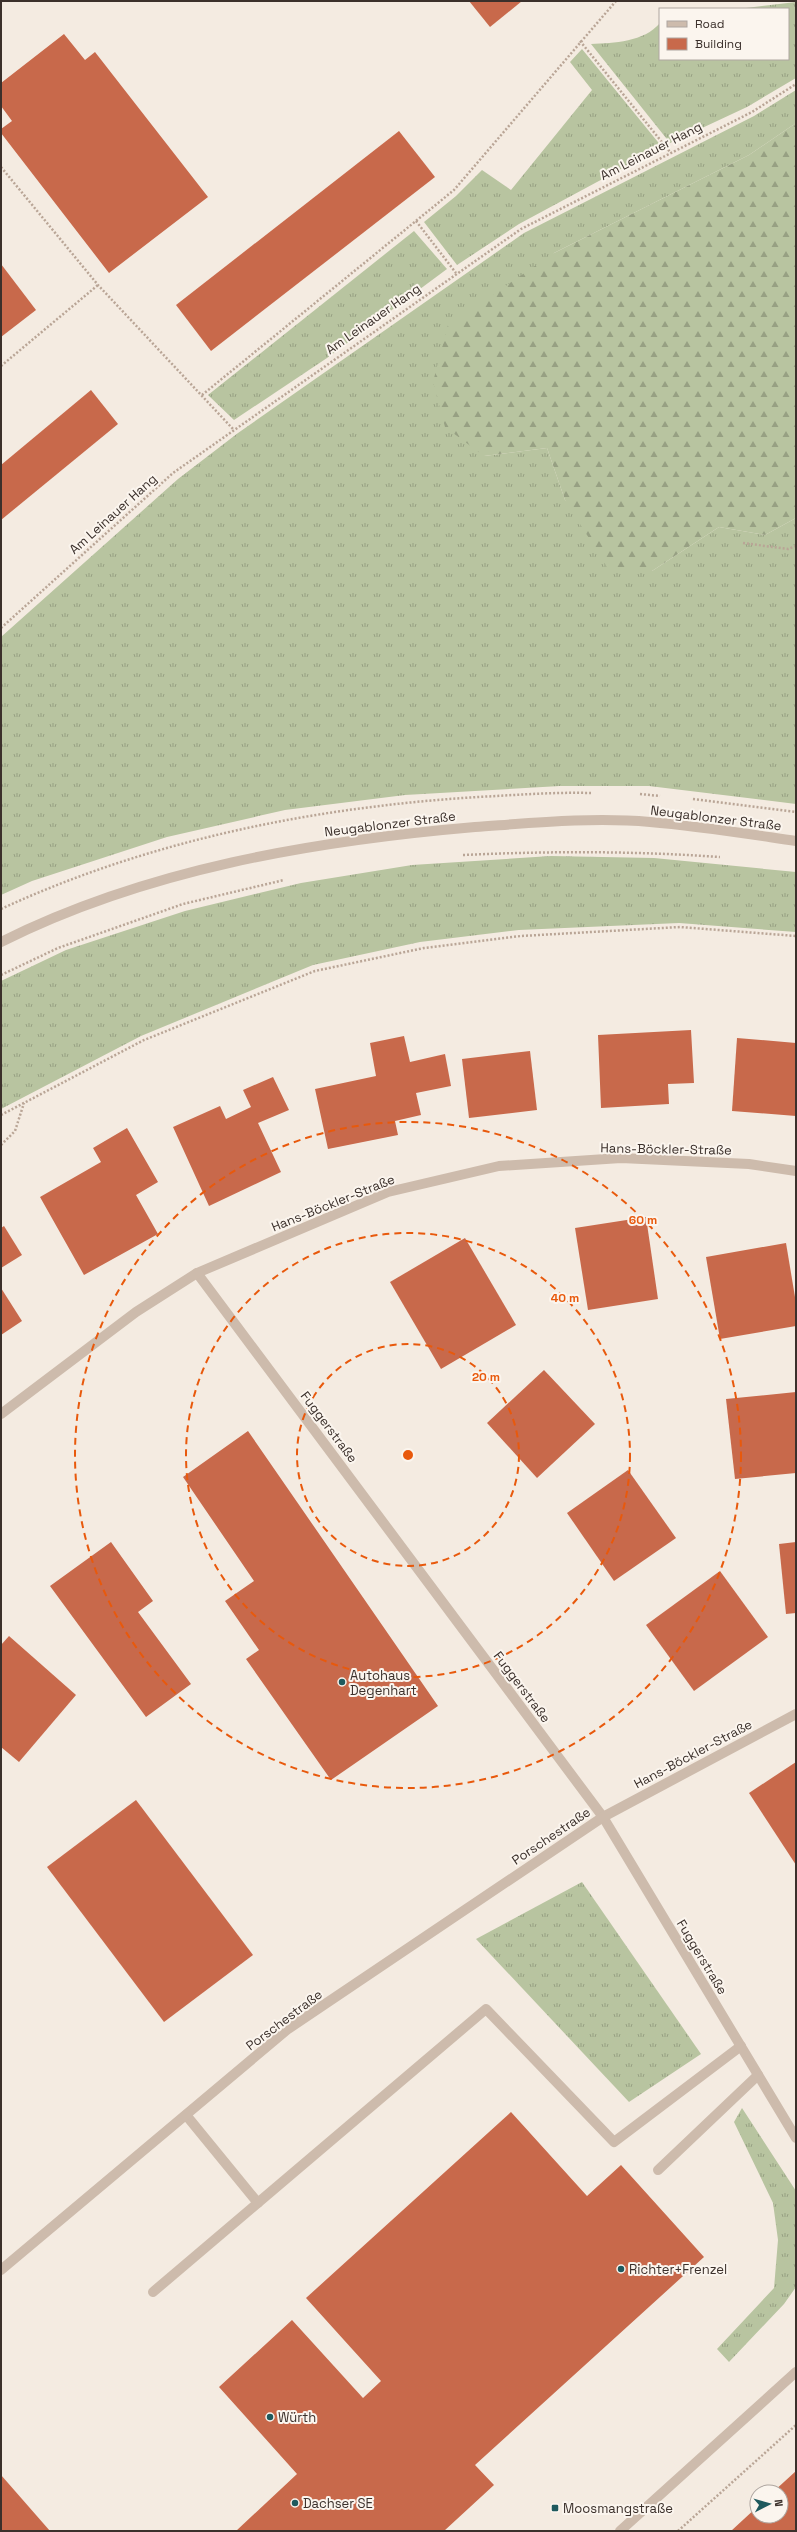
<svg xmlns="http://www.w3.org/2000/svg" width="797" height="2532" viewBox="0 0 797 2532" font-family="'Space Grotesk',sans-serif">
	<defs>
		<pattern id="grass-tufts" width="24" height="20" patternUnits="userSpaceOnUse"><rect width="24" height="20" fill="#b8c4a0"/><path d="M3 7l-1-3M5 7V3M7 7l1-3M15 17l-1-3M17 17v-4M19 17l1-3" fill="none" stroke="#97a083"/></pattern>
		<pattern id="forest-firs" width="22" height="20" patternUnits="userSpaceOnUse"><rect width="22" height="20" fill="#b8c4a0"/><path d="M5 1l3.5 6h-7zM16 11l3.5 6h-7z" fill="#97a083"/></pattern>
	</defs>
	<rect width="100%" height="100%" fill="#f4ebe1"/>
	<g fill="url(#grass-tufts)">
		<path d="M796 2V78L747 107 670 143 591 44C614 43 644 42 660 23V59H788V9H738Z"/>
		<polygon points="582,49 662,147 519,224 457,265 424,222 456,196 482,170 511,190 592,90 570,62"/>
		<polygon points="796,90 796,123 749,155 554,253 484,456 547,448 565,500 652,571 719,527 765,535 796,518 796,804 649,786 560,786 405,795 285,810 167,837 32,881 1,895 1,637 178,479 238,433 524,233 754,116"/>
		<polygon points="414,231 447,269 327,358 234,420 208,395"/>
		<polygon points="551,856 654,858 796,872 796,932 679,923 519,930 420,942 313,965 141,1036 1,1109 1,981 66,950 185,911 301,883 412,865"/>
		<polygon points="582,1882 701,2054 629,2102 476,1939"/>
		<polygon points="742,2108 796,2191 796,2287 784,2304 729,2362 717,2349 774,2288 778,2240 773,2203 734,2122"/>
	</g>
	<polygon fill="url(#forest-firs)" points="796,123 796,518 765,535 719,527 652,571 609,570 565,500 547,448 484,456 445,427 433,382 448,325 554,253 749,155"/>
	<g fill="#c8694b">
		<polygon points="469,1 522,1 490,27"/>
		<polygon points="64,34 85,60 95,52 208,197 109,273 1,133 1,129 12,121 1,106 1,83"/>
		<polygon points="399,131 435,177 211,351 176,305"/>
		<polygon points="1,264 36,310 1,337"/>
		<polygon points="91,390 118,424 1,520 1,465"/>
		<polygon points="691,1030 694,1083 668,1084 669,1104 601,1108 598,1035"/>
		<polygon points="404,1036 410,1062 445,1054 451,1086 416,1093 421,1115 395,1121 398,1135 328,1149 315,1089 376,1076 370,1043"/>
		<polygon points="737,1038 796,1043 796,1116 732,1111"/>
		<polygon points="530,1051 537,1110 469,1118 462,1059"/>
		<polygon points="273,1077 289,1110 258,1123 281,1172 209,1206 173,1127 220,1106 226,1119 251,1107 243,1090"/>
		<polygon points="127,1128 158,1182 136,1195 158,1234 84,1275 40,1197 101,1162 93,1148"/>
		<polygon points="646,1217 658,1299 588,1310 575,1228"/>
		<polygon points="4,1226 22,1255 1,1268 1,1228"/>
		<polygon points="465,1238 516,1325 441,1369 390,1282"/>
		<polygon points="786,1243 796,1303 796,1326 720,1339 706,1257"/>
		<polygon points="1,1288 22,1321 1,1335"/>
		<polygon points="544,1370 595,1424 537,1478 487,1423"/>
		<polygon points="796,1392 796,1473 735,1479 726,1399"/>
		<polygon points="248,1431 438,1706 331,1780 246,1659 259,1650 225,1601 254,1581 183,1477"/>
		<polygon points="628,1470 676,1538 614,1581 567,1513"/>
		<polygon points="111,1542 153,1601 138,1612 191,1684 146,1717 50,1586"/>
		<polygon points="796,1542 796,1613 786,1614 779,1544"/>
		<polygon points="720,1571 768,1637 694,1691 646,1625"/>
		<polygon points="9,1636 76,1695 19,1762 1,1747 1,1645"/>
		<polygon points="796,1762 796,1865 749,1793"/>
		<polygon points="136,1800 253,1955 164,2022 47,1867"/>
		<polygon points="511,2112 587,2196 621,2165 704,2257 475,2465 494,2485 444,2531 236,2531 297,2474 219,2387 292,2320 363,2398 381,2381 306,2298"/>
		<polygon points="796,2471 796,2531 731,2531 757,2507 757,2516 781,2516 781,2492 773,2492"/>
		<polygon points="1,2475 50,2531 1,2531"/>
	</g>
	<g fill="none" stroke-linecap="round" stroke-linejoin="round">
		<g stroke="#b9a596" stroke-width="2.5" stroke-dasharray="2 2" stroke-linecap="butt">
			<polyline points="580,41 670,152"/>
			<polyline points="1,167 98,285 233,429"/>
			<polyline points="416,221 456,273"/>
			<polyline points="1,366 98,285"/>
			<polyline points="202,395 454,190 616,1"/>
			<polyline points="743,543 788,549 796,546"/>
			<polyline points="1,628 173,473 521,229 752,112 796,84"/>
			<polyline points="640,794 660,796"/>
			<polyline points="693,799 796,812"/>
			<path d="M463 855C549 851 634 851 720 857"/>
			<path d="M1 909C150 840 315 807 478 797 516 795 553 792 591 793"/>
			<polyline points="1,975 58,948 183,904 284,880"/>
			<polyline points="1,1115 144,1040 315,971 424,948 521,936 680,927 796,936"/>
			<polyline points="1,1145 15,1131 24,1103"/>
			<polyline points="678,2531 796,2425"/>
		</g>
		<g stroke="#cdbbac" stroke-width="10">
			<polyline points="186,2115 258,2203"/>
			<polyline points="658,2170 758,2075"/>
			<polyline points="153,2292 486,2009 614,2142 741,2046"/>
		</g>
		<g stroke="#cdbbac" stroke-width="10">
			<polyline points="197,1273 603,1817 796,2138"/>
			<polyline points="1,1414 136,1312 197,1273 388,1192 499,1166 621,1158 749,1164 796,1171"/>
			<polyline points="1,2270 288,2029 603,1817 796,1714"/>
			<polyline points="620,2531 796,2372"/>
		</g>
		<path stroke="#cdbbac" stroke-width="10" d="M1 942C147 869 313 841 475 827 532 823 592 817 650 822 699 826 748 834 796 841"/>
	</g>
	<g fill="none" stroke="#e8590c" stroke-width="2" stroke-dasharray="7 5">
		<circle cx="408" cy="1455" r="111"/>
		<circle cx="408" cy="1455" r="222"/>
		<circle cx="408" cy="1455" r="333"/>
	</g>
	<g fill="#1f5a5e" stroke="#fbf5ee" stroke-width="1.5">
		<circle cx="342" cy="1682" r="4"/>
		<circle cx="621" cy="2269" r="4"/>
		<circle cx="270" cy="2417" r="4"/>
		<circle cx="295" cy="2503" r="4"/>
		<rect x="551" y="2504" width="8" height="8" rx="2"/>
	</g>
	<g text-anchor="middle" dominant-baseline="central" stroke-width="4" stroke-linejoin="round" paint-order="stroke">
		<g font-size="13" fill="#3b302b" stroke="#fbf5ee">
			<text transform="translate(651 151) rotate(-27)">Am Leinauer Hang</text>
			<text transform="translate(373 319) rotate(-35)">Am Leinauer Hang</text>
			<text transform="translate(113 514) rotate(-42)">Am Leinauer Hang</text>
			<text transform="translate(716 818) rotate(7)">Neugablonzer Straße</text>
			<text transform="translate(390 824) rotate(-7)">Neugablonzer Straße</text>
			<text transform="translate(666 1149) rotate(1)">Hans-Böckler-Straße</text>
			<text transform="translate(333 1203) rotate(-22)">Hans-Böckler-Straße</text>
			<text transform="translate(329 1427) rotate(53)">Fuggerstraße</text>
			<text transform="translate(522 1687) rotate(53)">Fuggerstraße</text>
			<text transform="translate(693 1754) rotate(-28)">Hans-Böckler-Straße</text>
			<text transform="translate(551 1836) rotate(-34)">Porschestraße</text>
			<text transform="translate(702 1957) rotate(59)">Fuggerstraße</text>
			<text transform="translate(284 2020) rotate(-37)">Porschestraße</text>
		</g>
		<g font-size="13" fill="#3b302b" stroke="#fbf5ee" text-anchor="start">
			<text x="350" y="1675">Autohaus<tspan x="350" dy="15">Degenhart</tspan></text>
			<text x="629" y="2269">Richter+Frenzel</text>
			<text x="278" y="2417">Würth</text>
			<text x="303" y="2503">Dachser SE</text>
			<text x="563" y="2508">Moosmangstraße</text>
		</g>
	</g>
	<circle cx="408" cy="1455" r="6" fill="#e8590c" stroke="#fbf5ee" stroke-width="2"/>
	<g font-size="12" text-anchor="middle" font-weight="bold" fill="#e8590c" stroke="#fbf5ee" stroke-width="4" stroke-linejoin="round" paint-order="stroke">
		<text x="643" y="1224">60 m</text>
		<text x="565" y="1302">40 m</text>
		<text x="486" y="1381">20 m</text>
	</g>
	<rect width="797" height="2532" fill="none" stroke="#3b302b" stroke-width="4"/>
	<rect x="659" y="8" width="130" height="52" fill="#fbf5ee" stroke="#aea6a0"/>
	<rect x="667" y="21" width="20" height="6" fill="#cdbbac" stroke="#aea6a0"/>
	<text x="695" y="28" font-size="12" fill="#3b302b">Road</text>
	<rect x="667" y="38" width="20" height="12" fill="#c8694b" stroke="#aea6a0"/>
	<text x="695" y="48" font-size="12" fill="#3b302b">Building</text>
	<g transform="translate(769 2504) rotate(84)"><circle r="19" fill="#fbf5ee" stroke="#aea6a0"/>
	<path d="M0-3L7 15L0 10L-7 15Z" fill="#1f5a5e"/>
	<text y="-6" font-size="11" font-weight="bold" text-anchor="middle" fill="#3b302b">N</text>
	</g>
</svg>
